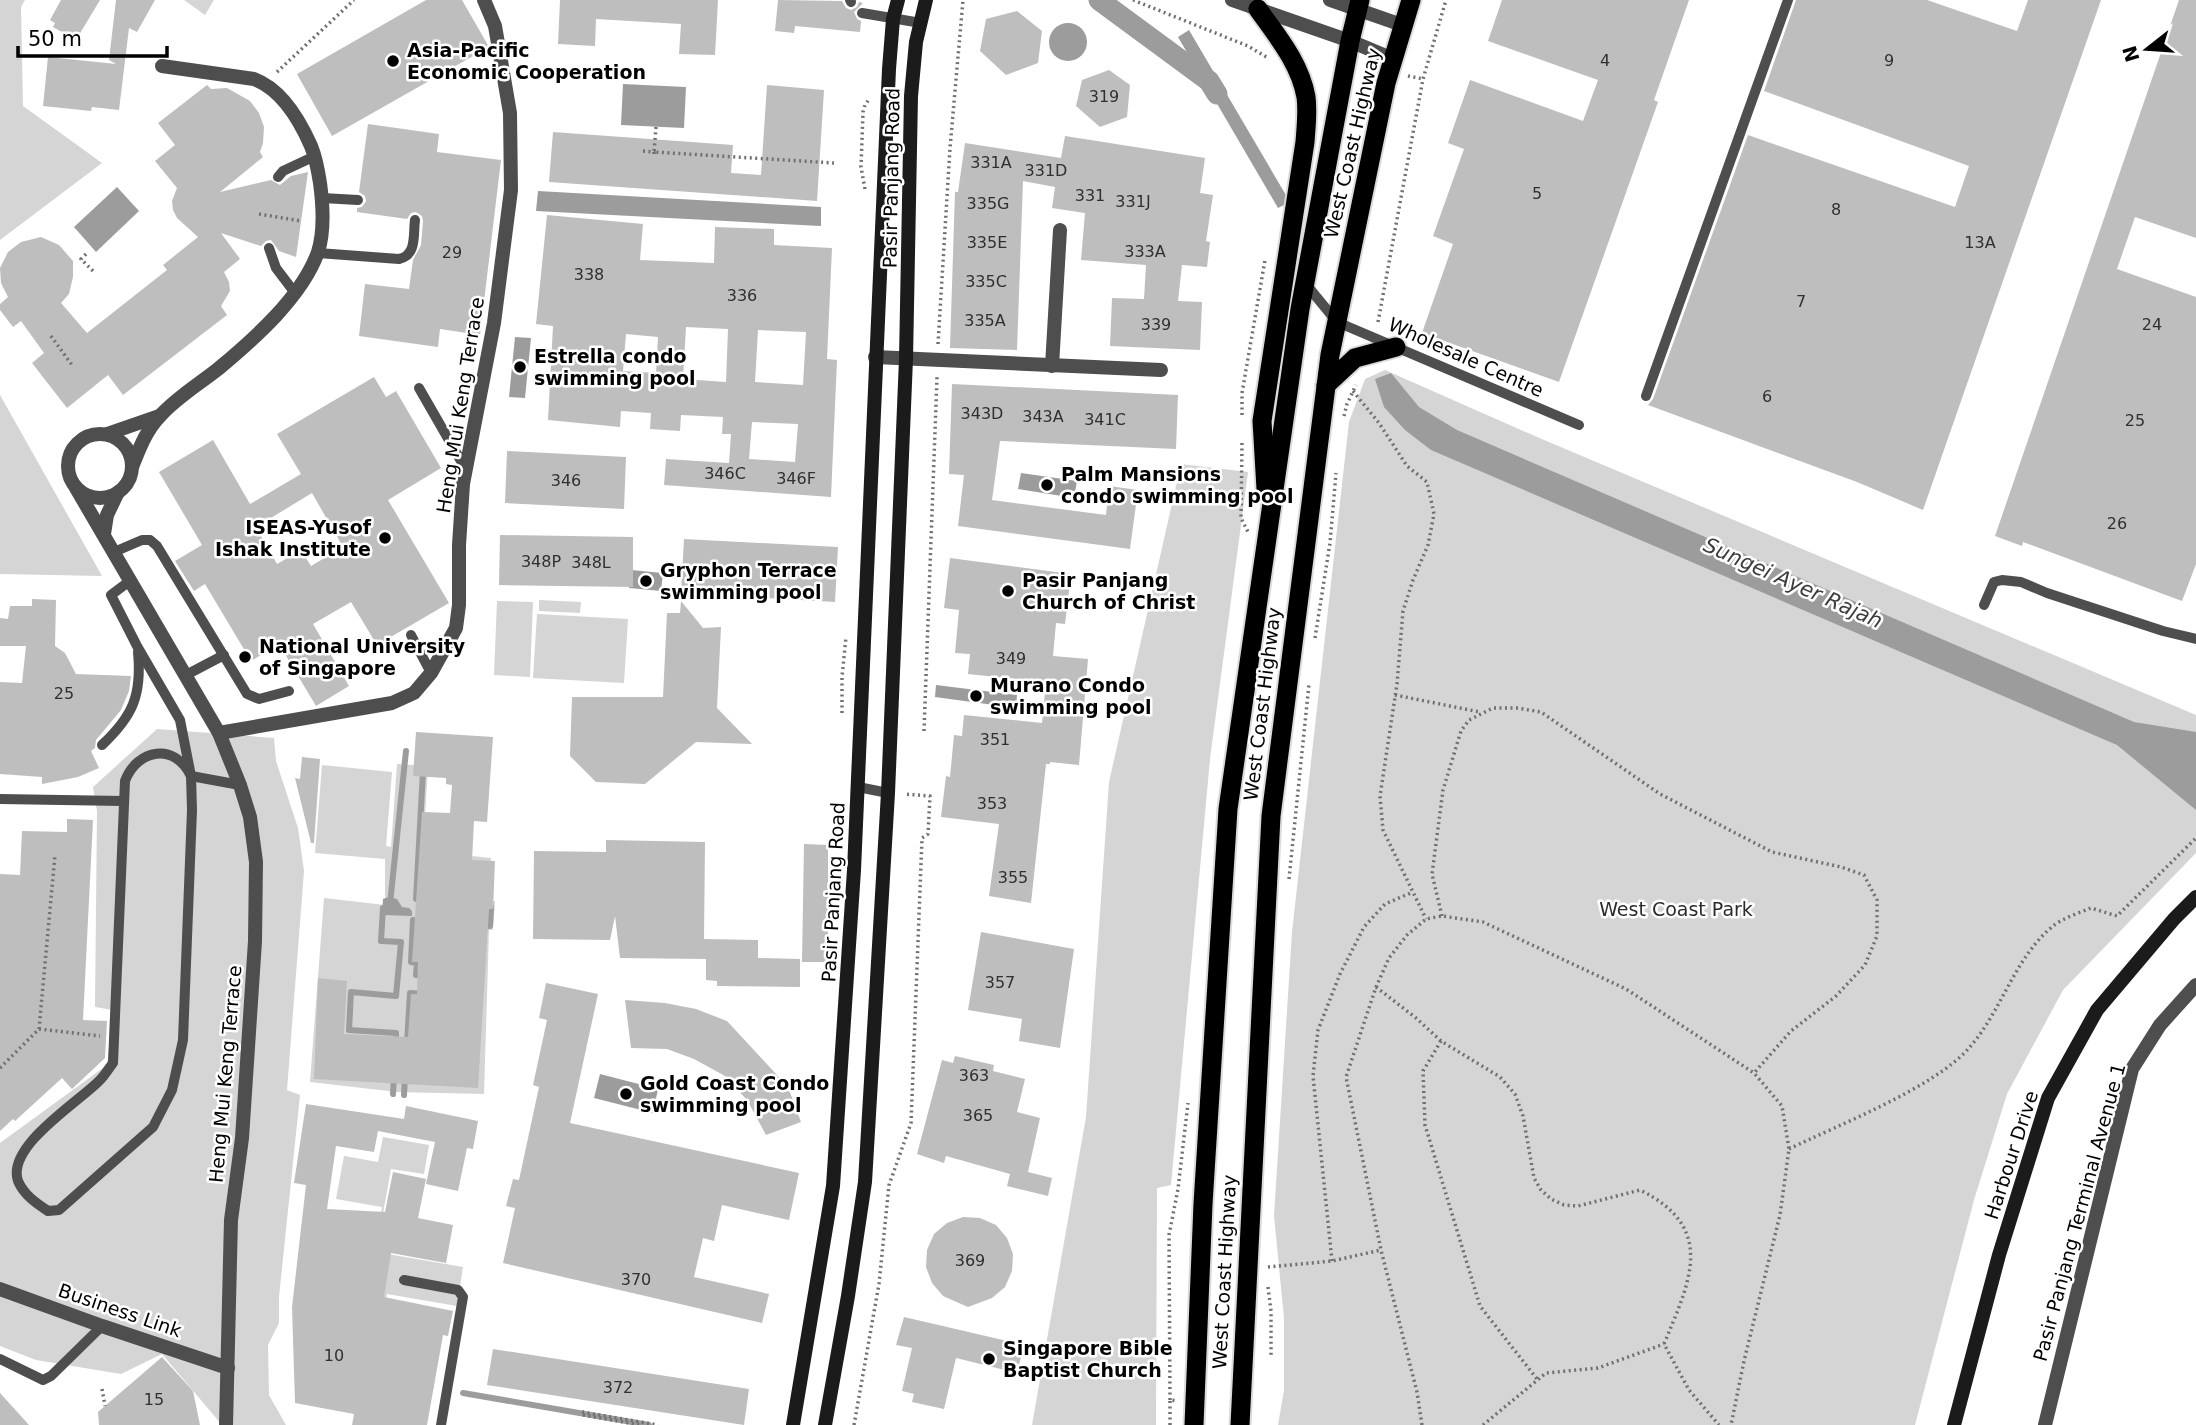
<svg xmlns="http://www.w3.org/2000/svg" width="2196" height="1425" viewBox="0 0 2196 1425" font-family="'DejaVu Sans',sans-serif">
	<rect width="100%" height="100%" fill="#fff"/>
	<g fill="#d5d5d5">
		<polygon points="0,0 25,0 21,7 23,106 102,163 0,240"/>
		<polygon points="184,0 214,0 205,15"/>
		<polygon points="1385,370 1537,437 2196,715 2196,853 2063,990 2007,1094 1974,1200 1915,1425 1278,1425 1284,1390 1284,1318 1274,1216 1292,932 1349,422 1365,379"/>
		<polygon points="0,395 102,576 0,574"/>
		<polygon points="1181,464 1248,472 1210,759 1171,1185 1157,1188 1156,1425 1032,1425 1086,1117 1109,782"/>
		<polygon points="539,600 581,602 580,613 539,611"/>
		<polygon points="497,601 533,602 530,677 494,675"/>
		<polygon points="537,614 628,619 624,683 533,678"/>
		<polygon points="157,729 274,738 276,761 298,828 304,871 287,1090 300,1095 279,1297 279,1323 268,1345 269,1395 286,1425 222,1425 162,1354 121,1374 36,1360 0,1346 0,1143 107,1065 113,1010 95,1007 97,811 93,787"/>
		<polygon points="397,764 428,766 423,851 491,858 490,901 495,901 493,930 489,930 484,1094 397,1092 310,1082 324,898 385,905 385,859 315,853 322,765 392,772 386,846 391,847"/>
		<polygon points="383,1137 429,1145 424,1174 391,1169 376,1252 463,1267 457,1306 387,1294 382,1326 407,1330 399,1372 435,1378 433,1391 394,1384 387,1422 362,1417 386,1276 371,1273 382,1207 336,1199 344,1156 378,1162"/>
	</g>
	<g fill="#9c9c9c">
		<circle cx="1068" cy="42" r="19"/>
		<polygon points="1189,30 1290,202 1278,208 1178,37"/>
		<polygon points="623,84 686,87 684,128 621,125"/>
		<polygon points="117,187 139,211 96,252 74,227"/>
		<polygon points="538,191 821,207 821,226 536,211"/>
		<polygon points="515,337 531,338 525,398 509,397"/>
		<polygon points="1391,373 1419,407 1457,430 2134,722 2196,732 2196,810 2117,745 1431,450 1405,430 1384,407 1375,379"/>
		<polygon points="1021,473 1077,481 1074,498 1018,489"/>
		<polygon points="631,570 663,573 661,591 629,588"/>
		<polygon points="936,685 1017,695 1016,708 935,697"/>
		<polygon points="389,897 397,899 402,907 409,908 412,911 412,916 382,915 383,899"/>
		<polygon points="600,1074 658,1089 653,1113 594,1098"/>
	</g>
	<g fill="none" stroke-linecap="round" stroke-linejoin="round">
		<g stroke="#9c9c9c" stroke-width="6">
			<polyline points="423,771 416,899 423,900"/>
			<polyline points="390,904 406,751"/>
			<polyline points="383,908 381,941 401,942 396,996 351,992 349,1030 396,1033 396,1043"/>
			<polyline points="423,921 413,920 411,962 417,963 416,975 423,975"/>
			<polyline points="482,925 490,926 491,907 486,906"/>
			<polyline points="407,1044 410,993 424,994"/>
			<polyline points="393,1094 394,1075"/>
			<polyline points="404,1095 405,1076"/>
			<polyline points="463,1393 649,1425"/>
		</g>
		<polyline stroke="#9c9c9c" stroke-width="21" points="1099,0 1209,81 1217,94"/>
	</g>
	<g fill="#bebebe" fill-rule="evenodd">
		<polygon points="61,0 100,0 76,40 53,27 55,23 50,20"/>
		<polygon points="116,0 155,0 137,32 129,28 119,110 92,107 91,111 43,106 48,57 116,64 109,60"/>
		<polygon points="426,0 462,0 489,47 332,136 297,74"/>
		<polygon points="560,0 718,0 715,55 679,54 681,24 596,19 595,46 558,44"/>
		<polygon points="778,0 842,1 846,8 851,10 857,7 859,2 863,3 854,12 857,19 861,21 860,32 795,26 794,33 775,31"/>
		<polygon points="1502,0 1689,0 1654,100 1658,102 1559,382 1422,333 1453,244 1433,236 1464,149 1448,143 1470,80 1583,121 1598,80 1488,41"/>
		<polygon points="1796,0 1927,0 2017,31 2028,0 2101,0 1923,510 1857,482 1648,405 1653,399 1748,135 1955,207 1969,166 1764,91"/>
		<polygon points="2179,0 2196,0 2196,238 2135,217 2117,269 2196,297 2196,564 2182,601 2023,542 2022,546 1995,536"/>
		<polygon points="1017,11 1042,31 1038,63 1006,75 980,51 986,19"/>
		<polygon points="1109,70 1130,85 1127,117 1100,127 1076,106 1082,80"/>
		<polygon points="207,85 211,89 227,88 250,101 259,113 264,127 263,143 260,152 263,157 220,192 271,180 280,185 291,176 308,172 296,257 279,251 271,240 266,241 261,246 221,233 240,259 224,272 229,282 230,291 221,306 227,315 123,395 108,375 67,408 32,363 44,353 21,321 13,327 0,310 0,304 8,297 1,283 0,268 8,252 21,242 41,237 59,245 73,261 73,277 69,294 61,303 87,333 167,270 163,265 198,237 177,218 173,210 172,201 177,188 155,161 175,145 158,123"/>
		<polygon points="767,85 824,90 817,201 549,182 553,132 733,145 731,173 761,175"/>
		<polygon points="368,124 439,134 437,152 501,160 480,335 440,329 438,347 359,336 365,284 409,289 413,260 421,245 423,221 422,216 416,212 411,213 407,219 357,212 357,208 362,207 366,201 365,196 359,192"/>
		<polygon points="1065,136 1205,158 1200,193 1213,195 1206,241 1210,242 1207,267 1182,265 1178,301 1202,302 1200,350 1110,346 1112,298 1144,299 1146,265 1081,260 1085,213 1052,208 1055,187 1023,181 1017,350 950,348 955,192 958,192 965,143 1061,158"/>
		<path d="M547 215 643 224 640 260 714 263 715 227 774 229V245L832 248 827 359 837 360 831 497 664 485 666 459 729 463 731 434H722L723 417 681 415 680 431 650 429 651 413 621 411 620 427 548 420 553 326 536 324ZM686 327 728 329 726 382 683 379ZM758 330 806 332 803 385 755 382ZM626 334 658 337 656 373 623 371ZM752 422 798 424 795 462 749 459Z"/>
		<path d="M374 377 386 397 396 391 441 468 388 500 449 603 377 645 351 602 313 624 349 686 316 706 279 644 251 661 205 584 194 591 175 561 202 545 159 472 213 440 250 504 301 474 277 434ZM312 493 343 547 311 566 301 550 277 564 256 527Z"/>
		<polygon points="952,384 1178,395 1176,449 1000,441 992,500 1106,515 1109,486 1138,490 1130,549 958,526 964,475 949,474"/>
		<polygon points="507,451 626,457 624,509 505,503"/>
		<polygon points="500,535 633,537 633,587 499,585"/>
		<polygon points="684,539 838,547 835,602 681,593"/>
		<polygon points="950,558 1071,574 1065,624 1056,623 1053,656 1088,659 1079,765 1050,762 1050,764 1046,764 1031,903 989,896 999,824 941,817 946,776 950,777 954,735 962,736 964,715 1042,723 1046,682 968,674 970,654 955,653 959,610 944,608"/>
		<polygon points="32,599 56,600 55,646 65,653 76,674 131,676 129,691 121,710 96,740 95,748 91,751 99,768 78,777 42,784 42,777 0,774 0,682 22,683 26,646 0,646 0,618 8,619 10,606 32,606"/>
		<polygon points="681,601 703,628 721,627 717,708 752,744 696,742 645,784 596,782 570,756 572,697 663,697 667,613 680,613"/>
		<polygon points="416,732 493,737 487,822 474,821 472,860 495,861 493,909 489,909 478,1088 314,1079 318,978 347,981 344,1034 408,1037 411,994 417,994 418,962 412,962 422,812 450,813 452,785 446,784 446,778 413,776"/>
		<polygon points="302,757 320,759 314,843 311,843 295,778 300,779"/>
		<polygon points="67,819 93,820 83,1020 107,1021 105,1058 72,1089 62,1078 15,1121 13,1119 0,1131 0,874 20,875 22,831 67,832"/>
		<polygon points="606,840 705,842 704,939 758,940 758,958 800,959 800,987 717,986 717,981 706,980 706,959 620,958 615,916 610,940 533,939 534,851 606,852"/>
		<polygon points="804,844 828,845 828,962 802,962"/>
		<polygon points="981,932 1074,949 1060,1048 1019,1041 1022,1019 968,1010"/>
		<polygon points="546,983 598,994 570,1123 799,1173 789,1220 722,1205 714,1241 703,1238 694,1277 769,1294 762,1323 503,1263 515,1208 506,1206 513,1179 519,1180 539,1087 533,1085 547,1020 539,1018"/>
		<polygon points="625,1000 665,1003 696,1009 727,1021 788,1087 801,1122 766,1135 747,1100 725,1076 694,1059 667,1049 631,1048"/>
		<polygon points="955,1056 994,1065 993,1071 1025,1079 1017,1112 1040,1118 1028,1172 1052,1178 1048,1196 1007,1186 1010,1174 946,1156 944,1163 917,1154 942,1060 953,1063"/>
		<polygon points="306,1104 404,1119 406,1106 478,1121 473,1149 467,1148 458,1191 426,1184 435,1142 378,1131 374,1152 336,1146 327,1209 385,1212 393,1172 426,1179 418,1218 453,1225 446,1263 391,1253 384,1297 453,1311 448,1336 443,1335 427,1425 352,1425 354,1414 295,1403 292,1307 306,1185 294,1183"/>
		<polygon points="963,1217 980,1218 996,1225 1007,1238 1013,1254 1012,1271 1005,1287 992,1298 968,1307 943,1296 932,1283 926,1267 927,1250 934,1234 947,1223"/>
		<polygon points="904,1317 1024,1345 1017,1373 956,1358 944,1409 912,1402 914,1394 902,1391 912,1348 896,1345"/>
		<polygon points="493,1349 749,1389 744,1425 487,1385"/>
		<polygon points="162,1357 193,1391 200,1425 99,1425 98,1412"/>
		<polygon points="0,1393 29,1425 0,1425"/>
	</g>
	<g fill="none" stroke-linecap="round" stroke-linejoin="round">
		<defs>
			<g id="trunk">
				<path d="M1258 9C1277 36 1300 63 1306 97 1308 111 1306 128 1305 142L1262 421 1266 489"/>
				<polyline points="1326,385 1355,358 1396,347"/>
				<polyline points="1194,1425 1203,1204 1228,809 1300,309 1350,41 1360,0"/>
				<polyline points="1240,1425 1271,816 1330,355 1386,83 1411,0"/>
			</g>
		</defs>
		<use href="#trunk" stroke="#dbdbdb" stroke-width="23"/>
		<g stroke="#707070" stroke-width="3.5" stroke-dasharray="2 3.5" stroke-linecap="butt">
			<polyline points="1133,0 1248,46 1268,58"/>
			<polyline points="277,72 354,0"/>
			<polyline points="1408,76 1423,79"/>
			<polyline points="656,127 654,152 834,163"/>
			<polyline points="643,151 654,152 654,157"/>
			<polyline points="865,189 861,167 863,112 865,105 870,98"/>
			<polyline points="259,214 301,221"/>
			<polyline points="86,254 81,259 95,273"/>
			<polyline points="1378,322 1423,79 1446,0"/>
			<polyline points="51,336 72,365"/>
			<polyline points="938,344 950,148 963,0"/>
			<polyline points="1353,391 1379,423 1407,466 1427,482 1434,514 1428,545 1413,580 1403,611 1397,684 1380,796 1383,830 1426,919"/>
			<polyline points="1242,415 1242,393 1265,260"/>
			<polyline points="1344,416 1347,404 1356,385"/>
			<polyline points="1242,443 1241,518 1248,532"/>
			<polyline points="1315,638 1330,543 1336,473"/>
			<polyline points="1395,695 1480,712"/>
			<polyline points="842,713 842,677 846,637"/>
			<polyline points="924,731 937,377"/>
			<polyline points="1289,879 1309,684"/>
			<polyline points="1442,916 1432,874 1443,790 1461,731 1469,720 1493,708 1517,708 1541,712 1660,794 1772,852 1841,867 1864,875 1877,900 1877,936 1865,965 1836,996 1791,1031 1754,1073"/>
			<path d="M1376 987 1416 1018 1441 1041 1500 1077 1515 1094 1523 1116 1534 1178 1541 1190 1551 1199 1564 1205 1578 1206 1640 1190C1717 1228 1690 1281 1664 1344L1689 1390 1719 1425"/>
			<polyline points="39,1029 100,1036"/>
			<polyline points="1441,1041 1423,1071 1425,1125 1480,1306 1537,1379"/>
			<polyline points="0,1068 39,1029 55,855"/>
			<path d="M1789 1149C1838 1125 1934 1088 1969 1048 2002 1011 2014 958 2053 926 2063 918 2079 913 2091 908L2117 916 2196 838"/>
			<polyline points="1332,1261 1313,1076 1318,1030 1340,974 1364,927 1385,904 1413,892"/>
			<polyline points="1268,1267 1332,1261 1381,1250"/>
			<polyline points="1268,1287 1271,1311 1271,1358"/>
			<polyline points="102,1389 105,1406"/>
			<polyline points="1170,1400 1169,1235 1178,1189 1188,1103"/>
			<polyline points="582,1412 658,1425"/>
			<polyline points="583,1415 641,1425"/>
			<polyline points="854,1425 879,1284 889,1185 911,1123 922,838 928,834 930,796 904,794"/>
			<polyline points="1170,1425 1170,1400 1178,1401"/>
			<polyline points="1422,1425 1417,1392 1381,1250 1346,1077 1376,987 1389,958 1407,935 1426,919 1442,916 1483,922 1626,989 1754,1073 1782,1106 1789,1149 1780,1215 1744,1361 1731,1425"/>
			<polyline points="1483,1425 1546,1373 1598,1368 1664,1344"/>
		</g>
		<g stroke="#4e4e4e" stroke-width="10">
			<polyline points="850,0 851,2"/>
			<polyline points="862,13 921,23"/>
			<polyline points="278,177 283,171 315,156"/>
			<polyline points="322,198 358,200"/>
			<polyline points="269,248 276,268 295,293"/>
			<path d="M318 253 399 259C417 255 413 235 415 220"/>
			<polyline points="1305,283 1337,322 1579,425"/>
			<polyline points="419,388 465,468"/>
			<polyline points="1646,396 1788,0"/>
			<polyline points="114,552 142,540 150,540 157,546 247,694 259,699 289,691"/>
			<path d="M131 580 111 595 137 646 180 720 191 776 192 810 183 1040 172 1090 153 1127 59 1210 48 1211C36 1203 24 1195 18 1181 6 1146 79 1102 100 1080 105 1075 109 1068 113 1063L125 781C137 749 175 742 191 776"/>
			<polyline points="1984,605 1994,582 2002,580 2021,582 2047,593 2163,631 2196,639"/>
			<polyline points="411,635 431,673"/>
			<polyline points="186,675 224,655"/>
			<path d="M102 745C133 716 142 695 138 652"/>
			<polyline points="191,776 240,785"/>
			<polyline points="858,787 888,793"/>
			<polyline points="0,799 123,801"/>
			<polyline points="404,1280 458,1290 463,1297 441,1425"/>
			<polyline points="0,1359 43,1380 51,1376 102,1326"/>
		</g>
		<g stroke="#4e4e4e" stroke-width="14">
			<polyline points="1232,0 1350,41 1393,59"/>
			<polyline points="1330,0 1402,25"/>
			<polyline points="875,357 1161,370"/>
			<polyline points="1052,366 1060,230"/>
			<polyline points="107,434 159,416"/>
			<circle cx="100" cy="466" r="32"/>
			<path d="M132 467C139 450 146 430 160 416 176 398 199 384 218 369 254 339 302 297 318 252 325 230 323 205 320 183 318 170 316 158 311 146 300 121 281 89 254 79L162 66"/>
			<polyline points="76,488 219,733 240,785 250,817 256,862 255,941 242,1138 231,1220 226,1425"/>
			<polyline points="104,534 107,515 118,492"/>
			<polyline points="219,733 392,703 414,693 431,673 456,628 459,605 459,545 463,484 494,323 511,190 510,113 495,26 484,0"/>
			<polyline points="0,1289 102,1326 228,1368"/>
			<polyline points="2045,1425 2132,1069 2160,1025 2196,985"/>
		</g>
		<g stroke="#1b1b1b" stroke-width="14">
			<polyline points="793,1425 833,1186 854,870 889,69 893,19 898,0"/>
			<polyline points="825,1425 848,1296 865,1182 888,793 906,359 911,96 916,42 926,0"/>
			<polyline points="1954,1425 1999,1255 2048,1098 2097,1010 2174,919 2196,897"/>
		</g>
		<use href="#trunk" stroke="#000" stroke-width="19"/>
	</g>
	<g fill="#000" stroke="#fff" stroke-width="2.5">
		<circle cx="393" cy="61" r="7"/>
		<circle cx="520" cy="367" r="7"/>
		<circle cx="1047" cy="485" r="7"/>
		<circle cx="385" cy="538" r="7"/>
		<circle cx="646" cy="581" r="7"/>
		<circle cx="1008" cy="591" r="7"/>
		<circle cx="245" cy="657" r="7"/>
		<circle cx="976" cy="696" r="7"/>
		<circle cx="626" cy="1094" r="7"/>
		<circle cx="989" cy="1359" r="7"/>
	</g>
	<g text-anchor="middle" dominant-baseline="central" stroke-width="5" stroke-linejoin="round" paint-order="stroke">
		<g font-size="16" fill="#303030">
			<text x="1605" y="60">4</text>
			<text x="1889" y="60">9</text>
			<text x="1104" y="96">319</text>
			<text x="991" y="162">331A</text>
			<text x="1046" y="170">331D</text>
			<text x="1537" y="193">5</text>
			<text x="1090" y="195">331</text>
			<text x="1133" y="201">331J</text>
			<text x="988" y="203">335G</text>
			<text x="1836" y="209">8</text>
			<text x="987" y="242">335E</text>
			<text x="1980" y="242">13A</text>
			<text x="1145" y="251">333A</text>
			<text x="452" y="252">29</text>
			<text x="589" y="274">338</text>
			<text x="986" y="281">335C</text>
			<text x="742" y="295">336</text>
			<text x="1801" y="301">7</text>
			<text x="985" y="320">335A</text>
			<text x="1156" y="324">339</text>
			<text x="2152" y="324">24</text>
			<text x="1767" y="396">6</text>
			<text x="982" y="413">343D</text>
			<text x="1043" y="416">343A</text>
			<text x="1105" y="419">341C</text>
			<text x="2135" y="420">25</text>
			<text x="725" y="473">346C</text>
			<text x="796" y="478">346F</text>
			<text x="566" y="480">346</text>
			<text x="2117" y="523">26</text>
			<text x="541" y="561">348P</text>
			<text x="591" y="562">348L</text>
			<text x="1011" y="658">349</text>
			<text x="64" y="693">25</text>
			<text x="995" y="739">351</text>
			<text x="992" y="803">353</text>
			<text x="1013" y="877">355</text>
			<text x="1000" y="982">357</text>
			<text x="974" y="1075">363</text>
			<text x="978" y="1115">365</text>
			<text x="970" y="1260">369</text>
			<text x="636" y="1279">370</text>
			<text x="334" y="1355">10</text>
			<text x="618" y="1387">372</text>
			<text x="154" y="1399">15</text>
		</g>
		<g font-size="19" font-weight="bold" fill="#000" stroke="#fff" text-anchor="start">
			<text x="407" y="50">Asia-Pacific<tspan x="407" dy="22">Economic Cooperation</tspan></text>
			<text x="534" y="356">Estrella condo<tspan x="534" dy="22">swimming pool</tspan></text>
			<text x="1061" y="474">Palm Mansions<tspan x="1061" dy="22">condo swimming pool</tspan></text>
			<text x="371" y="527" text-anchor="end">ISEAS-Yusof<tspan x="371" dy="22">Ishak Institute</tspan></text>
			<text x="660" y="570">Gryphon Terrace<tspan x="660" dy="22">swimming pool</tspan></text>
			<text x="1022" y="580">Pasir Panjang<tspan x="1022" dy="22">Church of Christ</tspan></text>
			<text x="259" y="646">National University<tspan x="259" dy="22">of Singapore</tspan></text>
			<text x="990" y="685">Murano Condo<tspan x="990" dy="22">swimming pool</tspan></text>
			<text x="640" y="1083">Gold Coast Condo<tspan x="640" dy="22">swimming pool</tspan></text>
			<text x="1003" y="1348">Singapore Bible<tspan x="1003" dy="22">Baptist Church</tspan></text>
		</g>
		<g font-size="19" fill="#000" stroke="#fff">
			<text transform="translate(1352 143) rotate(-77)">West Coast Highway</text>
			<text transform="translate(891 178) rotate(-89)">Pasir Panjang Road</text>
			<text transform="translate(1466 357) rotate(24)">Wholesale Centre</text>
			<text transform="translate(460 405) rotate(-81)">Heng Mui Keng Terrace</text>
			<text transform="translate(1262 704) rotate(-83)">West Coast Highway</text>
			<text transform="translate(833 892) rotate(-87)">Pasir Panjang Road</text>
			<text transform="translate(225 1074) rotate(-85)">Heng Mui Keng Terrace</text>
			<text transform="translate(2011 1155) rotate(-72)">Harbour Drive</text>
			<text transform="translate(2079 1212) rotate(-75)">Pasir Panjang Terminal Avenue 1</text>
			<text transform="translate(1224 1272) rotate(-87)">West Coast Highway</text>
			<text transform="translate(120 1310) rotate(19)">Business Link</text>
		</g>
		<g font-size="19" fill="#2c2c2c" stroke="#fff">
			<text x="1676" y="909">West Coast Park</text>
		</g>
		<g font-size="21" font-style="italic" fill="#3d3d3d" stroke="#fff">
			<text transform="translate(1793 583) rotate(24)">Sungei Ayer Rajah</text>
		</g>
	</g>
	<g transform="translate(2147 49) rotate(253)" stroke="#ffffff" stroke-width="5" paint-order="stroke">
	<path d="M0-5L12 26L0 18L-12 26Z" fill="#000000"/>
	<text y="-10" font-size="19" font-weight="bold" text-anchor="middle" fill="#000000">N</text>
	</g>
	<path d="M18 46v10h149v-10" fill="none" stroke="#000000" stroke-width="3.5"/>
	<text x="28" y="46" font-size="21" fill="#000000" stroke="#ffffff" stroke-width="5" paint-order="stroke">50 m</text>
</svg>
